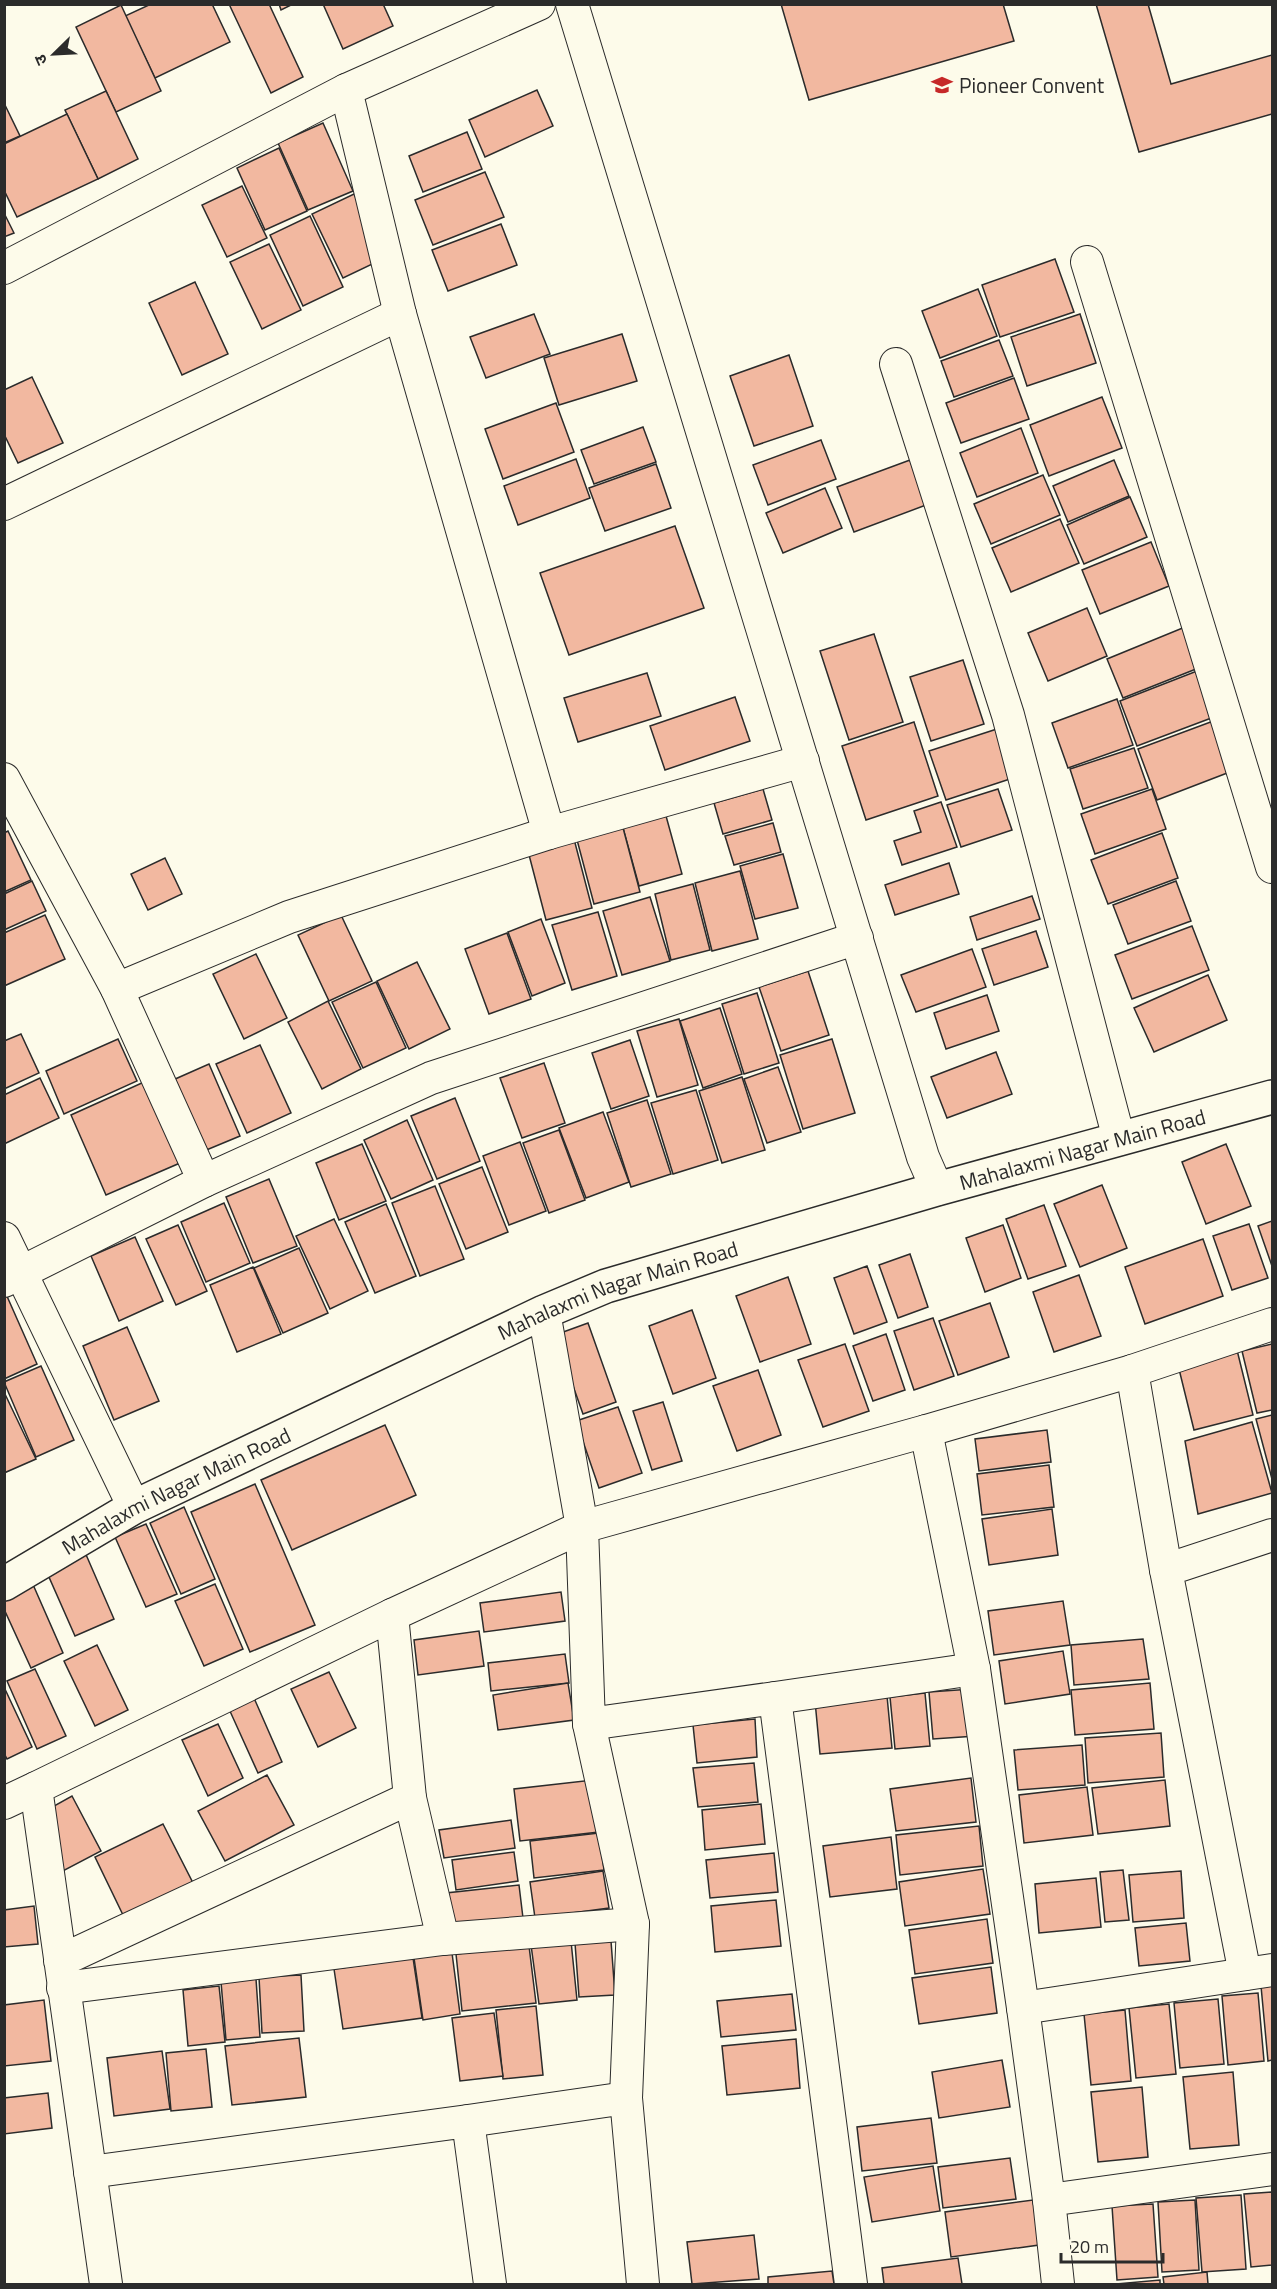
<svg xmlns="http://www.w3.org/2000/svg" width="1277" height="2289" viewBox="0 0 1277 2289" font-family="'Titillium Web','Noto Sans Devanagari',sans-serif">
	<rect width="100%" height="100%" fill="#fdfbea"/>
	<g fill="#f2b8a0" stroke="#2b2b2b" stroke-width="1.5">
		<polygon points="151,4 212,4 230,42 155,78 125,16"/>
		<polygon points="229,4 269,4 303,77 271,93"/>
		<polygon points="279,4 293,4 281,10"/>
		<polygon points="323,4 383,4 393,26 343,49"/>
		<polygon points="781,4 1003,4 1014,41 809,100"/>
		<polygon points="1096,4 1148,4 1171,84 1272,55 1272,114 1139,152"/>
		<polygon points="121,5 161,91 116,112 76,27"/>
		<polygon points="537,90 553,126 485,157 469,120"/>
		<polygon points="106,91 138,159 98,179 65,110"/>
		<polygon points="4,103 20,136 4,143"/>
		<polygon points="67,114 98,179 17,217 4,190 4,144"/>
		<polygon points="323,123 353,191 308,210 278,143"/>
		<polygon points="467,132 482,169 423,192 409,156"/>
		<polygon points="279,148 307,211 265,230 237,168"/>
		<polygon points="485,172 504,217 433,245 415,200"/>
		<polygon points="242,186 267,238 227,257 202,205"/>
		<polygon points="354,194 385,258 343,278 312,214"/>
		<polygon points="4,213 14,233 4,237"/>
		<polygon points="310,216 343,287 303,306 270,235"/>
		<polygon points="501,224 517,265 448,291 432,250"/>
		<polygon points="269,244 301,310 262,329 230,262"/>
		<polygon points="1055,259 1074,312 1000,337 982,285"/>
		<polygon points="195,282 228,354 182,375 149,303"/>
		<polygon points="978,289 997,336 940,358 922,311"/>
		<polygon points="534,314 550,354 486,378 470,337"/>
		<polygon points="1080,314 1096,363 1027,386 1011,337"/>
		<polygon points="622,334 637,381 559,405 544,358"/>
		<polygon points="999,340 1013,376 954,397 941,361"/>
		<polygon points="789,355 813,426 754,446 730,376"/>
		<polygon points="32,377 63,443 18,463 4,434 4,390"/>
		<polygon points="1014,378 1029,419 961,443 946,403"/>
		<polygon points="1102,397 1122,448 1049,476 1030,425"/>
		<polygon points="556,403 574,452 503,479 485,429"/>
		<polygon points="643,427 656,462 594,484 581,450"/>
		<polygon points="1021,428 1038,473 977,497 960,453"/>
		<polygon points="821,440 836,479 768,505 753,465"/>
		<polygon points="576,459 590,498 518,525 504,486"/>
		<polygon points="910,460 926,505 854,532 837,487"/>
		<polygon points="1114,460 1129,496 1068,522 1053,486"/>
		<polygon points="656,464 671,508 605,531 589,488"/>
		<polygon points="1043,475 1060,515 991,544 974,504"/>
		<polygon points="825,488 842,528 783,553 766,513"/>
		<polygon points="1130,497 1147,537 1084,564 1067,525"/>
		<polygon points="1060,519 1079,563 1011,592 992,548"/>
		<polygon points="675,526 704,608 569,655 540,573"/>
		<polygon points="1151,542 1169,586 1100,614 1082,570"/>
		<polygon points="1087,608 1107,656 1048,681 1028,633"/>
		<polygon points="1185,627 1201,667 1123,698 1107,659"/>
		<polygon points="874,634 903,722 849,740 820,651"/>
		<polygon points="963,660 984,724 931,741 910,677"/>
		<polygon points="1197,671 1214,717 1137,746 1120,701"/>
		<polygon points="647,673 661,716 578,742 564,698"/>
		<polygon points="735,697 750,741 665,770 650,726"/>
		<polygon points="1117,699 1133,745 1068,768 1052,723"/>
		<polygon points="1216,720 1235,770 1157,800 1138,749"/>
		<polygon points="914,722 938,796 866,820 842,746"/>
		<polygon points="1000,728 1016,777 946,800 929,751"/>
		<polygon points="1134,748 1148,788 1083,809 1070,769"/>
		<polygon points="763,789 772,820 723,834 714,803"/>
		<polygon points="998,789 1012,830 961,847 947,805"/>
		<polygon points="1152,789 1166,829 1095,854 1081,814"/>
		<polygon points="941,802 957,847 902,865 894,841 921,832 914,811"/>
		<polygon points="663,805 682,874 639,886 620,817"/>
		<polygon points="773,823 781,852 734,865 725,836"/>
		<polygon points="622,824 640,892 594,904 576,836"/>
		<polygon points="8,831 31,880 4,892 4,833"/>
		<polygon points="1162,833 1178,878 1108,904 1091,860"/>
		<polygon points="574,839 592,908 546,920 528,851"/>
		<polygon points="783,854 798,908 755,919 740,866"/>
		<polygon points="165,858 182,894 148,910 131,874"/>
		<polygon points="949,863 959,894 895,915 885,885"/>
		<polygon points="740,871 758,939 712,951 695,883"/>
		<polygon points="32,881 46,911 4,930 4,894"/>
		<polygon points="1176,881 1191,921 1128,944 1113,905"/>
		<polygon points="693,884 710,950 671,960 655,894"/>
		<polygon points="1032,896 1040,919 977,940 970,917"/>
		<polygon points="650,897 670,961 622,975 603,911"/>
		<polygon points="598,912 617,976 572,990 552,925"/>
		<polygon points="45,915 65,959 4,986 4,933"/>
		<polygon points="341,915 372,981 329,1001 298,935"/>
		<polygon points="541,919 565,983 532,996 508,932"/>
		<polygon points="1192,926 1209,970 1132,999 1115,955"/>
		<polygon points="1036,931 1048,967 994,985 982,949"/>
		<polygon points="507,933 531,999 489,1014 465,949"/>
		<polygon points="972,949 986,987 916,1012 901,975"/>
		<polygon points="256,954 287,1018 244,1039 213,974"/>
		<polygon points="417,962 450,1029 409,1049 377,981"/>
		<polygon points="808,971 829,1035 781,1051 759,987"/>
		<polygon points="1208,975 1227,1020 1154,1052 1134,1008"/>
		<polygon points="376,982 406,1048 363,1068 332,1002"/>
		<polygon points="757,993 779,1063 744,1074 722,1004"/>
		<polygon points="987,995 999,1031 946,1049 934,1013"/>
		<polygon points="328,1001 361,1069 322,1089 288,1022"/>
		<polygon points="720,1008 742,1074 703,1088 680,1021"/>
		<polygon points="679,1019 698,1085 657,1097 637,1031"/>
		<polygon points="21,1034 39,1073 4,1089 4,1041"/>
		<polygon points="118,1039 137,1081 64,1114 46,1071"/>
		<polygon points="832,1039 855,1113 803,1129 780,1055"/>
		<polygon points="630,1040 649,1096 611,1109 592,1053"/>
		<polygon points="260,1045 291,1113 247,1133 216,1064"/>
		<polygon points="996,1052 1012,1094 947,1118 931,1077"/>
		<polygon points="544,1063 565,1123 522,1138 500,1078"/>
		<polygon points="209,1064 240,1136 204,1151 173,1080"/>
		<polygon points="778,1067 801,1132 767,1143 744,1079"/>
		<polygon points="742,1077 765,1150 722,1163 699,1091"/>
		<polygon points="40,1078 59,1118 4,1144 4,1095"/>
		<polygon points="144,1082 180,1163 106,1195 71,1115"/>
		<polygon points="696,1090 718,1160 673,1174 651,1103"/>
		<polygon points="455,1098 480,1161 437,1179 411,1116"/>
		<polygon points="647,1100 671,1174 631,1187 607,1113"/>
		<polygon points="603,1112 629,1182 586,1198 559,1128"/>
		<polygon points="407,1120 433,1180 391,1199 364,1140"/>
		<polygon points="559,1130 585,1200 549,1213 523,1143"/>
		<polygon points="520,1142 546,1211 509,1225 483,1156"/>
		<polygon points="362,1144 386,1201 339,1220 316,1163"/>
		<polygon points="1226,1144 1251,1206 1206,1224 1182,1162"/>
		<polygon points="482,1167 508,1232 466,1249 439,1184"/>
		<polygon points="269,1179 297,1246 253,1263 226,1197"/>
		<polygon points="1102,1185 1127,1248 1080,1267 1054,1204"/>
		<polygon points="435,1186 464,1259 420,1276 392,1203"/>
		<polygon points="224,1203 250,1263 206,1282 181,1222"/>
		<polygon points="386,1204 416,1276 375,1293 345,1222"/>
		<polygon points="1044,1205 1066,1266 1028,1279 1006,1219"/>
		<polygon points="334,1219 368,1291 330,1309 296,1236"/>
		<polygon points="1272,1221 1272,1266 1258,1226"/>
		<polygon points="1249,1224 1268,1278 1232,1290 1213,1236"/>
		<polygon points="178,1225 207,1291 176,1305 146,1239"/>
		<polygon points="1003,1225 1021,1278 985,1292 966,1238"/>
		<polygon points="135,1237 163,1301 119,1321 91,1256"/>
		<polygon points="1203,1239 1223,1296 1145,1324 1125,1267"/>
		<polygon points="299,1248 328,1313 283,1333 254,1268"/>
		<polygon points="910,1254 928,1307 898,1318 879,1265"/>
		<polygon points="867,1266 887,1322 854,1334 834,1278"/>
		<polygon points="253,1267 281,1334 237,1352 210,1285"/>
		<polygon points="1079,1275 1101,1336 1054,1352 1033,1292"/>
		<polygon points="788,1277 811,1344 760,1362 736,1296"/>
		<polygon points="4,1294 6,1294 37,1364 4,1379"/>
		<polygon points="990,1303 1009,1357 958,1375 939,1321"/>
		<polygon points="692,1310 716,1378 673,1394 649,1326"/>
		<polygon points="933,1318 954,1376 914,1390 894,1331"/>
		<polygon points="588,1323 616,1402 583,1414 555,1335"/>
		<polygon points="127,1327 159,1401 114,1420 83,1346"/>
		<polygon points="886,1334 905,1390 873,1401 853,1346"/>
		<polygon points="845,1344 869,1411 823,1427 798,1360"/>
		<polygon points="1272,1344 1272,1410 1257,1413 1242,1351"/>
		<polygon points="1237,1350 1253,1415 1194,1430 1178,1365"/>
		<polygon points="41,1366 74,1440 36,1457 4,1382"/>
		<polygon points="758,1370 781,1435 737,1451 713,1386"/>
		<polygon points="4,1392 36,1459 4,1473"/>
		<polygon points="663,1402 682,1461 652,1470 633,1411"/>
		<polygon points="618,1407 642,1473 599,1488 576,1421"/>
		<polygon points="1272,1415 1272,1479 1256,1419"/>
		<polygon points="1252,1422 1272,1493 1198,1514 1185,1441"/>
		<polygon points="385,1425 416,1495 292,1550 261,1480"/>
		<polygon points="1047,1430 1051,1462 979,1471 975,1439"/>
		<polygon points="1049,1465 1054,1507 982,1515 977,1474"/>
		<polygon points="255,1484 315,1625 250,1652 191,1512"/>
		<polygon points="184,1507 215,1579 181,1594 150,1523"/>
		<polygon points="1052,1509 1058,1555 989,1565 982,1519"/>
		<polygon points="146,1524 177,1594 146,1607 115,1537"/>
		<polygon points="84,1550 114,1619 75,1636 45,1568"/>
		<polygon points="31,1580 63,1653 31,1668 4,1609 4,1592"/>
		<polygon points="215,1584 243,1649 204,1666 175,1601"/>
		<polygon points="561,1592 565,1621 484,1632 480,1603"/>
		<polygon points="1063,1601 1070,1645 994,1655 988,1611"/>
		<polygon points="479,1631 484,1666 418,1675 414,1640"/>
		<polygon points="1143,1639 1149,1679 1074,1685 1071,1645"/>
		<polygon points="97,1645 128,1710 95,1726 64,1661"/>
		<polygon points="1063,1651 1070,1694 1005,1704 999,1661"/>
		<polygon points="565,1654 569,1683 491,1691 488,1663"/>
		<polygon points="35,1669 66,1736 37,1749 7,1681"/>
		<polygon points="329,1672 356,1728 318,1747 291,1689"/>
		<polygon points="568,1683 574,1720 498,1730 493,1695"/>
		<polygon points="1150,1683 1154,1729 1075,1735 1071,1690"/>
		<polygon points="4,1687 32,1747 7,1759 4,1753"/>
		<polygon points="972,1689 976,1736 933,1739 929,1692"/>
		<polygon points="925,1693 930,1746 895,1749 890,1697"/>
		<polygon points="887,1696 892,1748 820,1754 815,1701"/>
		<polygon points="254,1698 282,1762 258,1773 229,1709"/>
		<polygon points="755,1719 757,1757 697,1763 693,1725"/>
		<polygon points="218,1724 243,1778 208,1796 182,1740"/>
		<polygon points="1161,1733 1164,1777 1088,1783 1085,1738"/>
		<polygon points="1082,1745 1085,1785 1018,1790 1014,1750"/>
		<polygon points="754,1763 758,1802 698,1807 693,1768"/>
		<polygon points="267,1775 294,1825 225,1861 198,1811"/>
		<polygon points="971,1778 976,1822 896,1831 890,1789"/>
		<polygon points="593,1780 599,1832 520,1841 514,1789"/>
		<polygon points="1165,1780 1170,1826 1098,1834 1092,1788"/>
		<polygon points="1087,1787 1093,1835 1024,1843 1019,1795"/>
		<polygon points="72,1796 101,1851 61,1872 45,1811"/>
		<polygon points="761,1804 765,1844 705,1850 702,1810"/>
		<polygon points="511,1820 515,1848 444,1858 439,1830"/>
		<polygon points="163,1824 193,1883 124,1917 95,1857"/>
		<polygon points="979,1826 983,1866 900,1875 896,1835"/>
		<polygon points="599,1833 604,1870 534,1878 530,1841"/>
		<polygon points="891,1837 897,1889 830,1897 823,1846"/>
		<polygon points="514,1852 518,1881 456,1890 452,1860"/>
		<polygon points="774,1853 778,1892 710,1898 706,1860"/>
		<polygon points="983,1869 990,1914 905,1926 899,1882"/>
		<polygon points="1123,1870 1129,1920 1105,1922 1100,1872"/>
		<polygon points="603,1871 609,1908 535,1918 530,1882"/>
		<polygon points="1181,1871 1184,1918 1133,1922 1129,1875"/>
		<polygon points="1096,1878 1101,1927 1039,1933 1035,1884"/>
		<polygon points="519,1885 523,1918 450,1926 446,1893"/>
		<polygon points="776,1900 781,1946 715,1952 711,1906"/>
		<polygon points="34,1906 38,1944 4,1947 4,1910"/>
		<polygon points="987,1919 993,1963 915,1974 909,1930"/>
		<polygon points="1186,1923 1190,1961 1139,1966 1135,1928"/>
		<polygon points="571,1941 577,2000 539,2004 531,1945"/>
		<polygon points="611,1941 615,1995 579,1997 575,1943"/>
		<polygon points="529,1946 536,2003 462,2011 456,1954"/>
		<polygon points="452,1953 460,2014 423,2020 414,1958"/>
		<polygon points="413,1958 422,2018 343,2029 334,1969"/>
		<polygon points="991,1967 997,2013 919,2024 912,1978"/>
		<polygon points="301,1975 304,2031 262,2033 259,1977"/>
		<polygon points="256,1979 260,2037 226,2040 221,1982"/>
		<polygon points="1272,1985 1272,2060 1268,2061 1261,1986"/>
		<polygon points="219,1986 225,2042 188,2046 183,1990"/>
		<polygon points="1258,1993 1264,2061 1228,2065 1222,1996"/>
		<polygon points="792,1994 796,2030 721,2037 717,2001"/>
		<polygon points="1218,1999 1224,2064 1180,2068 1174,2003"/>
		<polygon points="44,2000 51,2061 4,2066 4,2005"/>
		<polygon points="1169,2004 1176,2074 1136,2078 1129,2008"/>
		<polygon points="536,2006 543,2075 503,2079 496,2010"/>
		<polygon points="1125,2010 1131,2081 1091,2085 1084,2014"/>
		<polygon points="494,2013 503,2076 460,2081 452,2018"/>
		<polygon points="299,2038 306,2097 232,2105 225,2046"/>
		<polygon points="796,2039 800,2088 727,2095 722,2046"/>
		<polygon points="206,2049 212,2107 171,2111 166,2053"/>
		<polygon points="162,2051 170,2109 114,2116 107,2058"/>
		<polygon points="1002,2060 1010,2107 939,2118 932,2072"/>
		<polygon points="1233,2072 1239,2145 1190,2149 1183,2077"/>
		<polygon points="1142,2087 1148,2157 1098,2162 1091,2092"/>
		<polygon points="48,2093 52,2128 4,2134 4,2098"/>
		<polygon points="931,2118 937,2163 862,2171 857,2127"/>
		<polygon points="1010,2158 1016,2199 943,2208 938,2167"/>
		<polygon points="933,2166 940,2211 872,2222 864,2177"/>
		<polygon points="1272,2192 1272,2265 1251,2267 1244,2194"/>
		<polygon points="1241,2195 1246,2269 1202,2272 1196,2198"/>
		<polygon points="1033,2200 1039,2245 951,2257 945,2212"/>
		<polygon points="1195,2200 1199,2270 1162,2272 1158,2202"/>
		<polygon points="1153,2204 1158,2277 1117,2280 1112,2206"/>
		<polygon points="754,2235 759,2279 692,2284 687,2242"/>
		<polygon points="958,2258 962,2284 884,2284 882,2268"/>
		<polygon points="832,2271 834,2284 768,2284 768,2277"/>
		<polygon points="1207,2272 1208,2284 1164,2284 1163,2277"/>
		<polygon points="1160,2280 1160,2284 1116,2284"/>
	</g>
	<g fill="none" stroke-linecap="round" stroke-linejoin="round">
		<defs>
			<g id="street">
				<polyline points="539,4 346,90 400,314 549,833"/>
				<polyline points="572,4 923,1157 937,1189"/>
				<polyline points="1087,262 1272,867"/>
				<polyline points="4,268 346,90"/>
				<polyline points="896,364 1008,715 1119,1139"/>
				<polyline points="4,504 400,314"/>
				<polyline points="4,779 117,989 289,917 549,833 803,761"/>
				<polyline points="117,989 204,1181"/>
				<polyline points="4,1238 134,1507"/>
				<polyline points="4,1281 204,1181 431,1078 857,938"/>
				<polyline points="1132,1371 1166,1570"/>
				<polyline points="926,1431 1132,1371 1272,1324"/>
				<polyline points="392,1615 582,1527 544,1312"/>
				<polyline points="775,1698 974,1669"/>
				<polyline points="589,1724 633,1924 626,2098"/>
				<polyline points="410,1798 443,1939"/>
				<polyline points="4,1803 36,1788"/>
				<polyline points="60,1961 410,1798 392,1615 36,1788 106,2284"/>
				<polyline points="1245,1974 1166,1570 1272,1535"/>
				<polyline points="63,1988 443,1939 633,1924"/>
				<polyline points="468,2121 626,2098 643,2284"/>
				<polyline points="90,2172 468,2121 490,2284"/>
				<polyline points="1049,2200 1023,2008 1272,1970"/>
				<polyline points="851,2284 775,1698 589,1724 582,1527 926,1431 974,1669 1023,2008"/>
				<polyline points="1058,2284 1049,2200 1272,2169"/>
			</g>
			<g id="secondary">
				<path id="s1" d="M4 1584 134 1507 544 1312 606 1286 937 1189 1272 1097"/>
			</g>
		</defs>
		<use href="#street" stroke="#2b2b2b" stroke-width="34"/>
		<use href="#secondary" stroke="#2b2b2b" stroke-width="36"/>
		<use href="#street" stroke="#fdfbea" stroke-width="32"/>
		<use href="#secondary" stroke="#fdfbea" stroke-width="33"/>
	</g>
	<defs>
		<symbol id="school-bare" viewBox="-9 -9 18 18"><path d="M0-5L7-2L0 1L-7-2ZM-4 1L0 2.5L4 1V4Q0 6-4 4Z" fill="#c62828" stroke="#fdfbea" stroke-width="2.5" paint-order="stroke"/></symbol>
	</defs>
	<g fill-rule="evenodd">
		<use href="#school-bare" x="927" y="70" width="30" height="30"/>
	</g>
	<g text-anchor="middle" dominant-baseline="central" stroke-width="4.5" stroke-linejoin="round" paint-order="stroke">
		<g font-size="21" fill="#2b2b2b" stroke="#fdfbea" text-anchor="start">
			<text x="959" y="85">Pioneer Convent</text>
		</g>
		<g font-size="21" fill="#2b2b2b" stroke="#fdfbea">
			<text stroke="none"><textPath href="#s1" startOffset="1168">Mahalaxmi Nagar Main Road</textPath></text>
			<text stroke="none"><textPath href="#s1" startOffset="682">Mahalaxmi Nagar Main Road</textPath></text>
			<text stroke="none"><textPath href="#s1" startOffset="196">Mahalaxmi Nagar Main Road</textPath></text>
		</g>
	</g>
	<rect width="1277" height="2289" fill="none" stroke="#2b2b2b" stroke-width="12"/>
	<g transform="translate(54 54) rotate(246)" stroke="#fdfbea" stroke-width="4.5" paint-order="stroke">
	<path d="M0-4.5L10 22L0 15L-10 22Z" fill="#2b2b2b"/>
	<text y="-9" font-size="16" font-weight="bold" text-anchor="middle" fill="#2b2b2b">उ</text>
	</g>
	<path d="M1061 2253v9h102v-9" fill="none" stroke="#2b2b2b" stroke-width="3"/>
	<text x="1070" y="2253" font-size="18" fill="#2b2b2b" stroke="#fdfbea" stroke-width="4.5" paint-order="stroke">20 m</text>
</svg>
